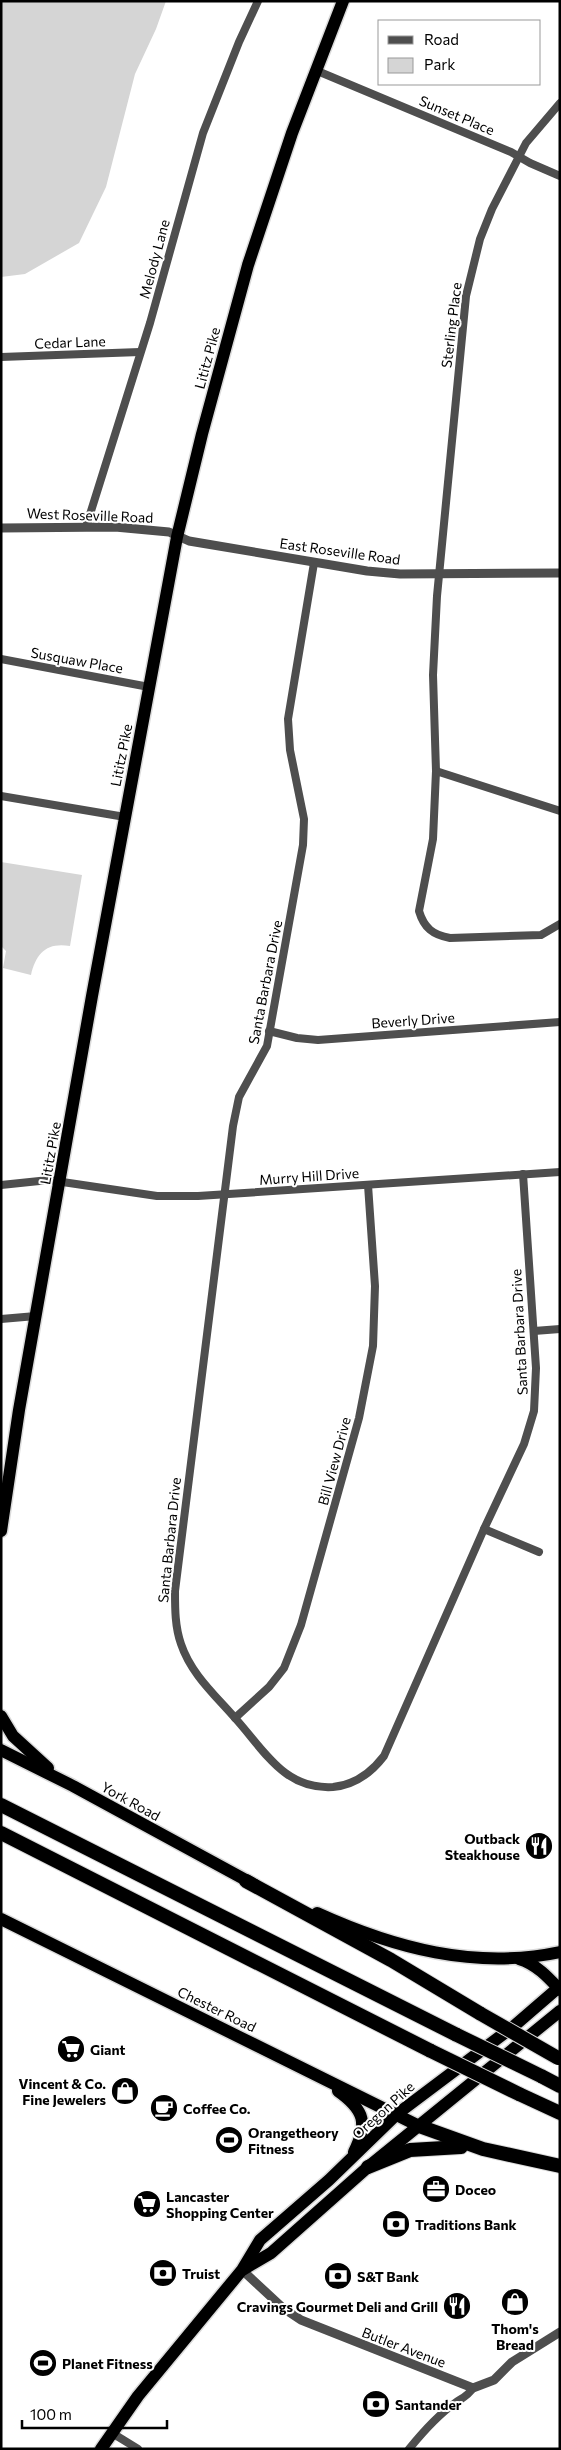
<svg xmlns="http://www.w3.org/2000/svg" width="561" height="2450" viewBox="0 0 561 2450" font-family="Commissioner,sans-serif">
	<rect width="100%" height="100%" fill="#fff"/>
	<g fill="#d5d5d5">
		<polygon points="1,1 166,1 156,29 135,74 106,187 79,243 25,274 1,277"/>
		<path d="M1 862 82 875 70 946C47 942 36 953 31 975L3 968 6 951 1 946Z"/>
	</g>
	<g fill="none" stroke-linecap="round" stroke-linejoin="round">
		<defs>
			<g id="trunk">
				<polyline points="1,1531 19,1410 92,996 177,537 202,434 248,265 292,133 343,1"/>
				<polyline points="1,1716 13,1736 48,1768"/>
				<polyline points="1,1750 73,1786 255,1885"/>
				<path d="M317 1913C394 1948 475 1970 560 1952"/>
				<polyline points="1,1919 419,2126"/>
				<path d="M519 1959C536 1964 548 1977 560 1990"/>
				<path d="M338 2091C365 2110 368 2124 354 2152"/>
				<polyline points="244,2269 271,2253 368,2167 560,2011"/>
				<polyline points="101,2449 138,2396 242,2270 260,2240 329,2180 397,2114 514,2026 558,1988"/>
			</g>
			<g id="motorway">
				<polyline points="1,1805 457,2035"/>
				<polyline points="1,1833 431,2051"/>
				<polyline points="246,1881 391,1960 481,2014"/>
				<polyline points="541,2076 560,2086"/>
				<polyline points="519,2094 560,2113"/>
				<polyline points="419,2126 483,2149 560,2166"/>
				<polyline points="368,2167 410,2150 461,2147"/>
			</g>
		</defs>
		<use href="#trunk" stroke="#dbdbdb" stroke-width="15"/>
		<use href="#motorway" stroke="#dbdbdb" stroke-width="16"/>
		<g stroke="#4e4e4e" stroke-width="8">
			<polyline points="315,70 511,152 530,163 560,176"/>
			<polyline points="1,357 140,352"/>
			<polyline points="86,527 150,323 203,133 239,42 258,1"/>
			<path d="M314 563 288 719 290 750 304 819 303 845 267 1046 239 1097 233 1126 175 1591C175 1609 175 1627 181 1644 191 1674 215 1695 235 1718 264 1750 284 1790 333 1787 355 1785 371 1773 384 1756L484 1529 524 1444 534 1411 536 1368 523 1174"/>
			<polyline points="1,659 149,687"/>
			<polyline points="436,771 433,675 437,596 466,296 480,239 492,209 526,143 560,103"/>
			<polyline points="1,796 125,817"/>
			<path d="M560 811 436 771 433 839 419 911C424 928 433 935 450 938L541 935 560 924"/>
			<polyline points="269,1031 297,1038 318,1040 560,1022"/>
			<polyline points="1,1185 49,1180 157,1196 198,1196 560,1172"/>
			<polyline points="1,1319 36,1316"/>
			<polyline points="534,1331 560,1329"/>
			<polyline points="484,1529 539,1552"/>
			<polyline points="235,1718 269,1687 284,1668 301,1625 359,1418 373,1346 375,1286 368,1185"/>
			<polyline points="112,2433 138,2449"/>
			<path d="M409 2449C422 2433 438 2415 455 2403 462 2398 468 2396 473 2388"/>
		</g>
		<g stroke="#4e4e4e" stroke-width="9">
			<polyline points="1,528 115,527 169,532 189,541 367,571 400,574 560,573"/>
			<polyline points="242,2270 283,2308 301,2320 473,2388 494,2380 512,2362 560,2332"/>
		</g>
		<use href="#trunk" stroke="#000" stroke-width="12"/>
		<use href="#motorway" stroke="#000" stroke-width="14"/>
		<defs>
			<g id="motorway-bridge">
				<polyline points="481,2014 558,2058"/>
				<polyline points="457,2035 541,2076"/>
				<polyline points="431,2051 519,2094"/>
			</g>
		</defs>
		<use href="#motorway-bridge" stroke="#dbdbdb" stroke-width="16" stroke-linecap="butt"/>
		<use href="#motorway-bridge" stroke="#000" stroke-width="14"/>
	</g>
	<defs>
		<symbol id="restaurant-disc" viewBox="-11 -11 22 22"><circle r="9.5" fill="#000" stroke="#fff"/><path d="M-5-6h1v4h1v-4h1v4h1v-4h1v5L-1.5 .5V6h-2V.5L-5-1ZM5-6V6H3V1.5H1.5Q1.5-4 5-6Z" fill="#fff"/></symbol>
		<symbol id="supermarket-disc" viewBox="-11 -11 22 22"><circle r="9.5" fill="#000" stroke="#fff"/><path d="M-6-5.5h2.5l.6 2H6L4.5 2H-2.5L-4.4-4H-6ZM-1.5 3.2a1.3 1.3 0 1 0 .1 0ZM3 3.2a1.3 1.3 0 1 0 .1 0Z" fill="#fff"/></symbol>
		<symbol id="shop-disc" viewBox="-11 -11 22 22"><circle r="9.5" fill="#000" stroke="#fff"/><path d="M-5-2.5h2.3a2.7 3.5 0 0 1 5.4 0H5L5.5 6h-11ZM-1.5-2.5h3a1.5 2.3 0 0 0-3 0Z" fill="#fff"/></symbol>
		<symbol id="cafe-disc" viewBox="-11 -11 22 22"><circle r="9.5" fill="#000" stroke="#fff"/><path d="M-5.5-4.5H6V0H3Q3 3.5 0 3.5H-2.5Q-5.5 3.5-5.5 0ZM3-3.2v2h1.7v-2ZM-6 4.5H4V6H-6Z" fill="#fff"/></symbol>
		<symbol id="stadium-disc" viewBox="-11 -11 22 22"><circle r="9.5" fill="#000" stroke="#fff"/><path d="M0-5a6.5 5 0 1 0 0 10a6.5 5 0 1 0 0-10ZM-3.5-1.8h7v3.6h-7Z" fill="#fff"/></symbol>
		<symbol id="office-disc" viewBox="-11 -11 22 22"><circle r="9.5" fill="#000" stroke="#fff"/><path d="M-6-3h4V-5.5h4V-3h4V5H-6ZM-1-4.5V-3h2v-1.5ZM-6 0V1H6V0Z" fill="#fff"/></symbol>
		<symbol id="bank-disc" viewBox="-11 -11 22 22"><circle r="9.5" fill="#000" stroke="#fff"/><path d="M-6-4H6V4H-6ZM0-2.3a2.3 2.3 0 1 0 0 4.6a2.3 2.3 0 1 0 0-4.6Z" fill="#fff"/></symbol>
	</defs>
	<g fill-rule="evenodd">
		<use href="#restaurant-disc" x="523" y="1830" width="32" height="32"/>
		<use href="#supermarket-disc" x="55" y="2033" width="32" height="32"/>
		<use href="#shop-disc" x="109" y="2075" width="32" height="32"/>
		<use href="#cafe-disc" x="148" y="2092" width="32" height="32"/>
		<use href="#stadium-disc" x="213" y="2124" width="32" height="32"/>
		<use href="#office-disc" x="420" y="2173" width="32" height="32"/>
		<use href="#supermarket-disc" x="131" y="2188" width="32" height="32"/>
		<use href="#bank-disc" x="380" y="2208" width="32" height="32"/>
		<use href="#bank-disc" x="147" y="2257" width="32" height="32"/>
		<use href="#bank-disc" x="322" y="2260" width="32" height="32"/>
		<use href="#shop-disc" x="499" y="2286" width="32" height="32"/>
		<use href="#restaurant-disc" x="441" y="2290" width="32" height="32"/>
		<use href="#stadium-disc" x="27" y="2347" width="32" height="32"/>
		<use href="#bank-disc" x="360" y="2388" width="32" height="32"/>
	</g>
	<g text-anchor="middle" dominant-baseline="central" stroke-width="4" stroke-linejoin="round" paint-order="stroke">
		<g font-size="14" fill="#000" stroke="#fff">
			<text transform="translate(457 115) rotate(23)">Sunset Place</text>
			<text transform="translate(154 259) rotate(-75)">Melody Lane</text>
			<text transform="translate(451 325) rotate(-83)">Sterling Place</text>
			<text transform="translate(70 342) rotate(-2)">Cedar Lane</text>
			<text transform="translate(207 358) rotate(-75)">Lititz Pike</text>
			<text transform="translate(90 515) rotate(2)">West Roseville Road</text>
			<text transform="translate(340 551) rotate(8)">East Roseville Road</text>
			<text transform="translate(77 660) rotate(10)">Susquaw Place</text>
			<text transform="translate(121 755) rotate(-79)">Lititz Pike</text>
			<text transform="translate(265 982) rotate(-79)">Santa Barbara Drive</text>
			<text transform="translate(413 1020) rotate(-4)">Beverly Drive</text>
			<text transform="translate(50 1153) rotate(-80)">Lititz Pike</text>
			<text transform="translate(309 1176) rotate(-4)">Murry Hill Drive</text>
			<text transform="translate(519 1332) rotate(-93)">Santa Barbara Drive</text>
			<text transform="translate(334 1461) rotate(-75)">Bill View Drive</text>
			<text transform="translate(169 1540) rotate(-84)">Santa Barbara Drive</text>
			<text transform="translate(131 1801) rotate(29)">York Road</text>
			<text transform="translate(217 2009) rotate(26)">Chester Road</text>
			<text transform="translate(383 2110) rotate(-42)">Oregon Pike</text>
			<text transform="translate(404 2347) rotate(21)">Butler Avenue</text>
		</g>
		<g font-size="14" font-weight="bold" fill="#000" stroke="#fff" text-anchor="start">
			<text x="520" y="1838" text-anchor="end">Outback<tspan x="520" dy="16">Steakhouse</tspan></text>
			<text x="90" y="2049">Giant</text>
			<text x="106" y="2083" text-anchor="end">Vincent &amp; Co.<tspan x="106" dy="16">Fine Jewelers</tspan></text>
			<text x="183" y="2108">Coffee Co.</text>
			<text x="248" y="2132">Orangetheory<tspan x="248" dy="16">Fitness</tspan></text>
			<text x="455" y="2189">Doceo</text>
			<text x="166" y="2196">Lancaster<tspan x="166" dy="16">Shopping Center</tspan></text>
			<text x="415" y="2224">Traditions Bank</text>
			<text x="182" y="2273">Truist</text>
			<text x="357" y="2276">S&amp;T Bank</text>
			<text x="438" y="2306" text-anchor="end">Cravings Gourmet Deli and Grill</text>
			<text x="515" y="2328" text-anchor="middle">Thom's<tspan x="515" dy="16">Bread</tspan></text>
			<text x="62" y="2363">Planet Fitness</text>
			<text x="395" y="2404">Santander</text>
		</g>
	</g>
	<rect width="561" height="2450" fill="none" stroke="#000000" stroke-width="5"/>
	<rect x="378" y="20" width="162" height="65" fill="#ffffff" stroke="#999999"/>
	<rect x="388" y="36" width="25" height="8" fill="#4e4e4e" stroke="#999999"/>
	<text x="424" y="45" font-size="15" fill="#000000">Road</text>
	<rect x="388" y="58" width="25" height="15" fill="#d5d5d5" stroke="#999999"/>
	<text x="424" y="70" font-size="15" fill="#000000">Park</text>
	<path d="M22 2420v8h145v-8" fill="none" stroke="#000000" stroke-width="2.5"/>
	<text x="30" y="2420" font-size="15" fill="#000000" stroke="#ffffff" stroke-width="4" paint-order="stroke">100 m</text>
</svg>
